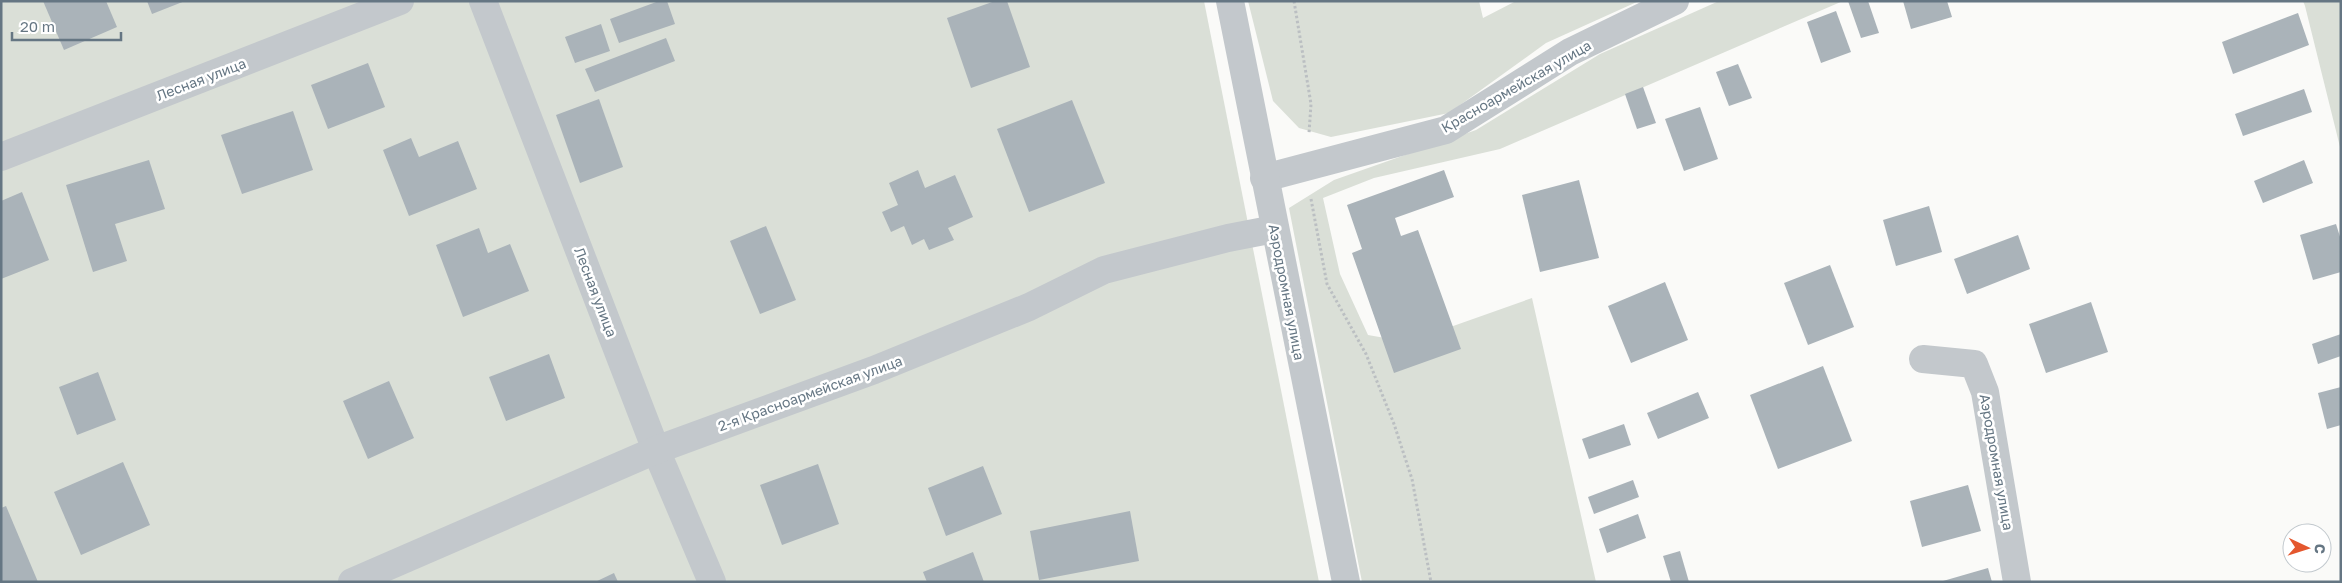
<svg xmlns="http://www.w3.org/2000/svg" width="2342" height="583" viewBox="0 0 2342 583" font-family="'Golos Text',sans-serif">
	<rect width="100%" height="100%" fill="#fafaf8"/>
	<g fill="#dadfd7">
		<polygon points="1,1 1204,1 1319,582 1,582"/>
		<polygon points="1248,1 1479,1 1483,18 1516,1 1639,1 1546,43 1449,113 1331,137 1299,128 1273,101"/>
		<polygon points="1719,1 1843,1 1500,149 1374,178 1323,198 1340,274 1368,335 1408,342 1532,298 1596,582 1362,582 1289,208 1334,180 1476,130 1600,54"/>
		<polygon points="2303,1 2341,1 2341,151 2305,6"/>
	</g>
	<g fill="#aab3b9">
		<polygon points="43,1 106,1 117,27 64,50"/>
		<polygon points="147,1 185,1 152,14"/>
		<polygon points="659,1 667,1 675,24 619,43 610,19"/>
		<polygon points="995,1 1007,1 1030,67 971,88 947,18"/>
		<polygon points="1848,1 1868,1 1879,33 1861,38"/>
		<polygon points="1903,1 1947,1 1952,17 1911,29"/>
		<polygon points="1836,11 1851,52 1821,63 1807,22"/>
		<polygon points="2298,13 2309,45 2233,74 2222,42"/>
		<polygon points="601,24 610,51 575,63 565,37"/>
		<polygon points="666,38 675,61 595,92 585,69"/>
		<polygon points="368,63 385,107 328,129 311,85"/>
		<polygon points="1738,64 1752,98 1729,106 1716,72"/>
		<polygon points="1643,87 1656,123 1637,129 1625,94"/>
		<polygon points="2304,89 2312,112 2243,136 2235,114"/>
		<polygon points="599,99 623,167 580,183 556,115"/>
		<polygon points="1072,100 1105,183 1029,212 997,129"/>
		<polygon points="1700,107 1718,159 1684,171 1665,119"/>
		<polygon points="293,111 313,170 242,194 221,135"/>
		<polygon points="411,138 419,157 458,141 477,189 409,216 383,150"/>
		<polygon points="149,160 165,209 115,224 127,261 93,272 66,185"/>
		<polygon points="2304,160 2313,183 2263,203 2254,181"/>
		<polygon points="918,170 925,188 955,175 973,217 948,228 954,240 929,250 924,239 912,245 904,226 891,232 882,212 898,205 889,183"/>
		<polygon points="1444,170 1454,197 1395,218 1401,236 1418,230 1461,349 1394,373 1352,253 1362,249 1347,205"/>
		<polygon points="1579,180 1599,258 1540,272 1522,195"/>
		<polygon points="22,192 49,260 1,279 1,201"/>
		<polygon points="1929,206 1942,252 1896,266 1883,220"/>
		<polygon points="2336,224 2341,240 2341,272 2313,280 2300,235"/>
		<polygon points="766,226 796,300 760,314 730,241"/>
		<polygon points="479,228 488,253 510,244 529,291 463,317 436,245"/>
		<polygon points="2018,235 2030,269 1967,294 1954,259"/>
		<polygon points="1830,265 1854,327 1808,345 1784,283"/>
		<polygon points="1665,282 1688,340 1631,363 1608,306"/>
		<polygon points="2091,302 2108,352 2046,373 2029,324"/>
		<polygon points="2341,334 2341,356 2318,364 2312,344"/>
		<polygon points="549,354 565,398 506,421 489,377"/>
		<polygon points="1823,366 1852,441 1778,469 1750,395"/>
		<polygon points="98,372 116,420 77,435 59,387"/>
		<polygon points="389,381 414,438 368,459 343,401"/>
		<polygon points="2341,387 2341,425 2327,429 2318,393"/>
		<polygon points="1698,392 1709,418 1658,439 1647,413"/>
		<polygon points="1624,424 1631,445 1589,459 1582,439"/>
		<polygon points="123,462 150,525 81,555 54,492"/>
		<polygon points="818,464 839,524 782,545 760,485"/>
		<polygon points="983,466 1002,514 946,536 928,488"/>
		<polygon points="1633,480 1639,497 1594,514 1588,497"/>
		<polygon points="1968,485 1981,531 1922,547 1910,501"/>
		<polygon points="6,506 38,582 1,582 1,508"/>
		<polygon points="1130,511 1139,561 1039,580 1030,531"/>
		<polygon points="1638,514 1646,538 1607,553 1599,529"/>
		<polygon points="1680,551 1689,582 1671,582 1663,556"/>
		<polygon points="973,552 984,582 927,582 923,572"/>
		<polygon points="1988,568 1992,582 1944,582 1943,581"/>
		<polygon points="614,573 618,582 595,582"/>
	</g>
	<g fill="none" stroke-linecap="round" stroke-linejoin="round">
		<g stroke="#bbbfc2" stroke-width="3" stroke-dasharray="2.5 2.5" stroke-linecap="butt">
			<polyline points="1294,1 1311,104 1309,133"/>
			<polyline points="1311,199 1327,284 1366,354 1394,424 1412,479 1431,582"/>
		</g>
		<g stroke="#c3c8cc" stroke-width="28">
			<polyline points="483,1 656,450 712,582"/>
			<polyline points="1,157 400,1"/>
			<polyline points="1264,178 1446,130 1570,52 1675,1"/>
			<polyline points="1923,359 1974,364 1985,392 2017,582"/>
			<polyline points="352,582 656,450 874,370 1029,307 1104,270 1228,238 1275,229"/>
		</g>
		<polyline stroke="#c3c8cc" stroke-width="28" points="1230,1 1346,582"/>
	</g>
	<g text-anchor="middle" dominant-baseline="central" stroke-width="5" stroke-linejoin="round" paint-order="stroke">
		<g font-size="14" fill="#657683" stroke="#fff">
			<text transform="translate(201 79) rotate(-21)">Лесная улица</text>
			<text transform="translate(1516 86) rotate(-30)">Красноармейская улица</text>
			<text transform="translate(596 292) rotate(69)">Лесная улица</text>
			<text transform="translate(1287 292) rotate(79)">Аэродромная улица</text>
			<text transform="translate(810 393) rotate(-20)">2-я Красноармейская улица</text>
			<text transform="translate(1997 462) rotate(80)">Аэродромная улица</text>
		</g>
	</g>
	<rect width="2342" height="583" fill="none" stroke="#657683" stroke-width="5"/>
	<g transform="translate(2307 548) rotate(94)"><circle r="24" fill="#ffffff" stroke="#c1c8cd"/>
	<path d="M0-4L9 19L0 12L-9 19Z" fill="#e4572e"/>
	<text y="-8" font-size="14" font-weight="bold" text-anchor="middle" fill="#657683">С</text>
	</g>
	<path d="M12 32v8h109v-8" fill="none" stroke="#657683" stroke-width="2.5"/>
	<text x="20" y="32" font-size="15" fill="#657683" stroke="#ffffff" stroke-width="4" paint-order="stroke">20 m</text>
</svg>
